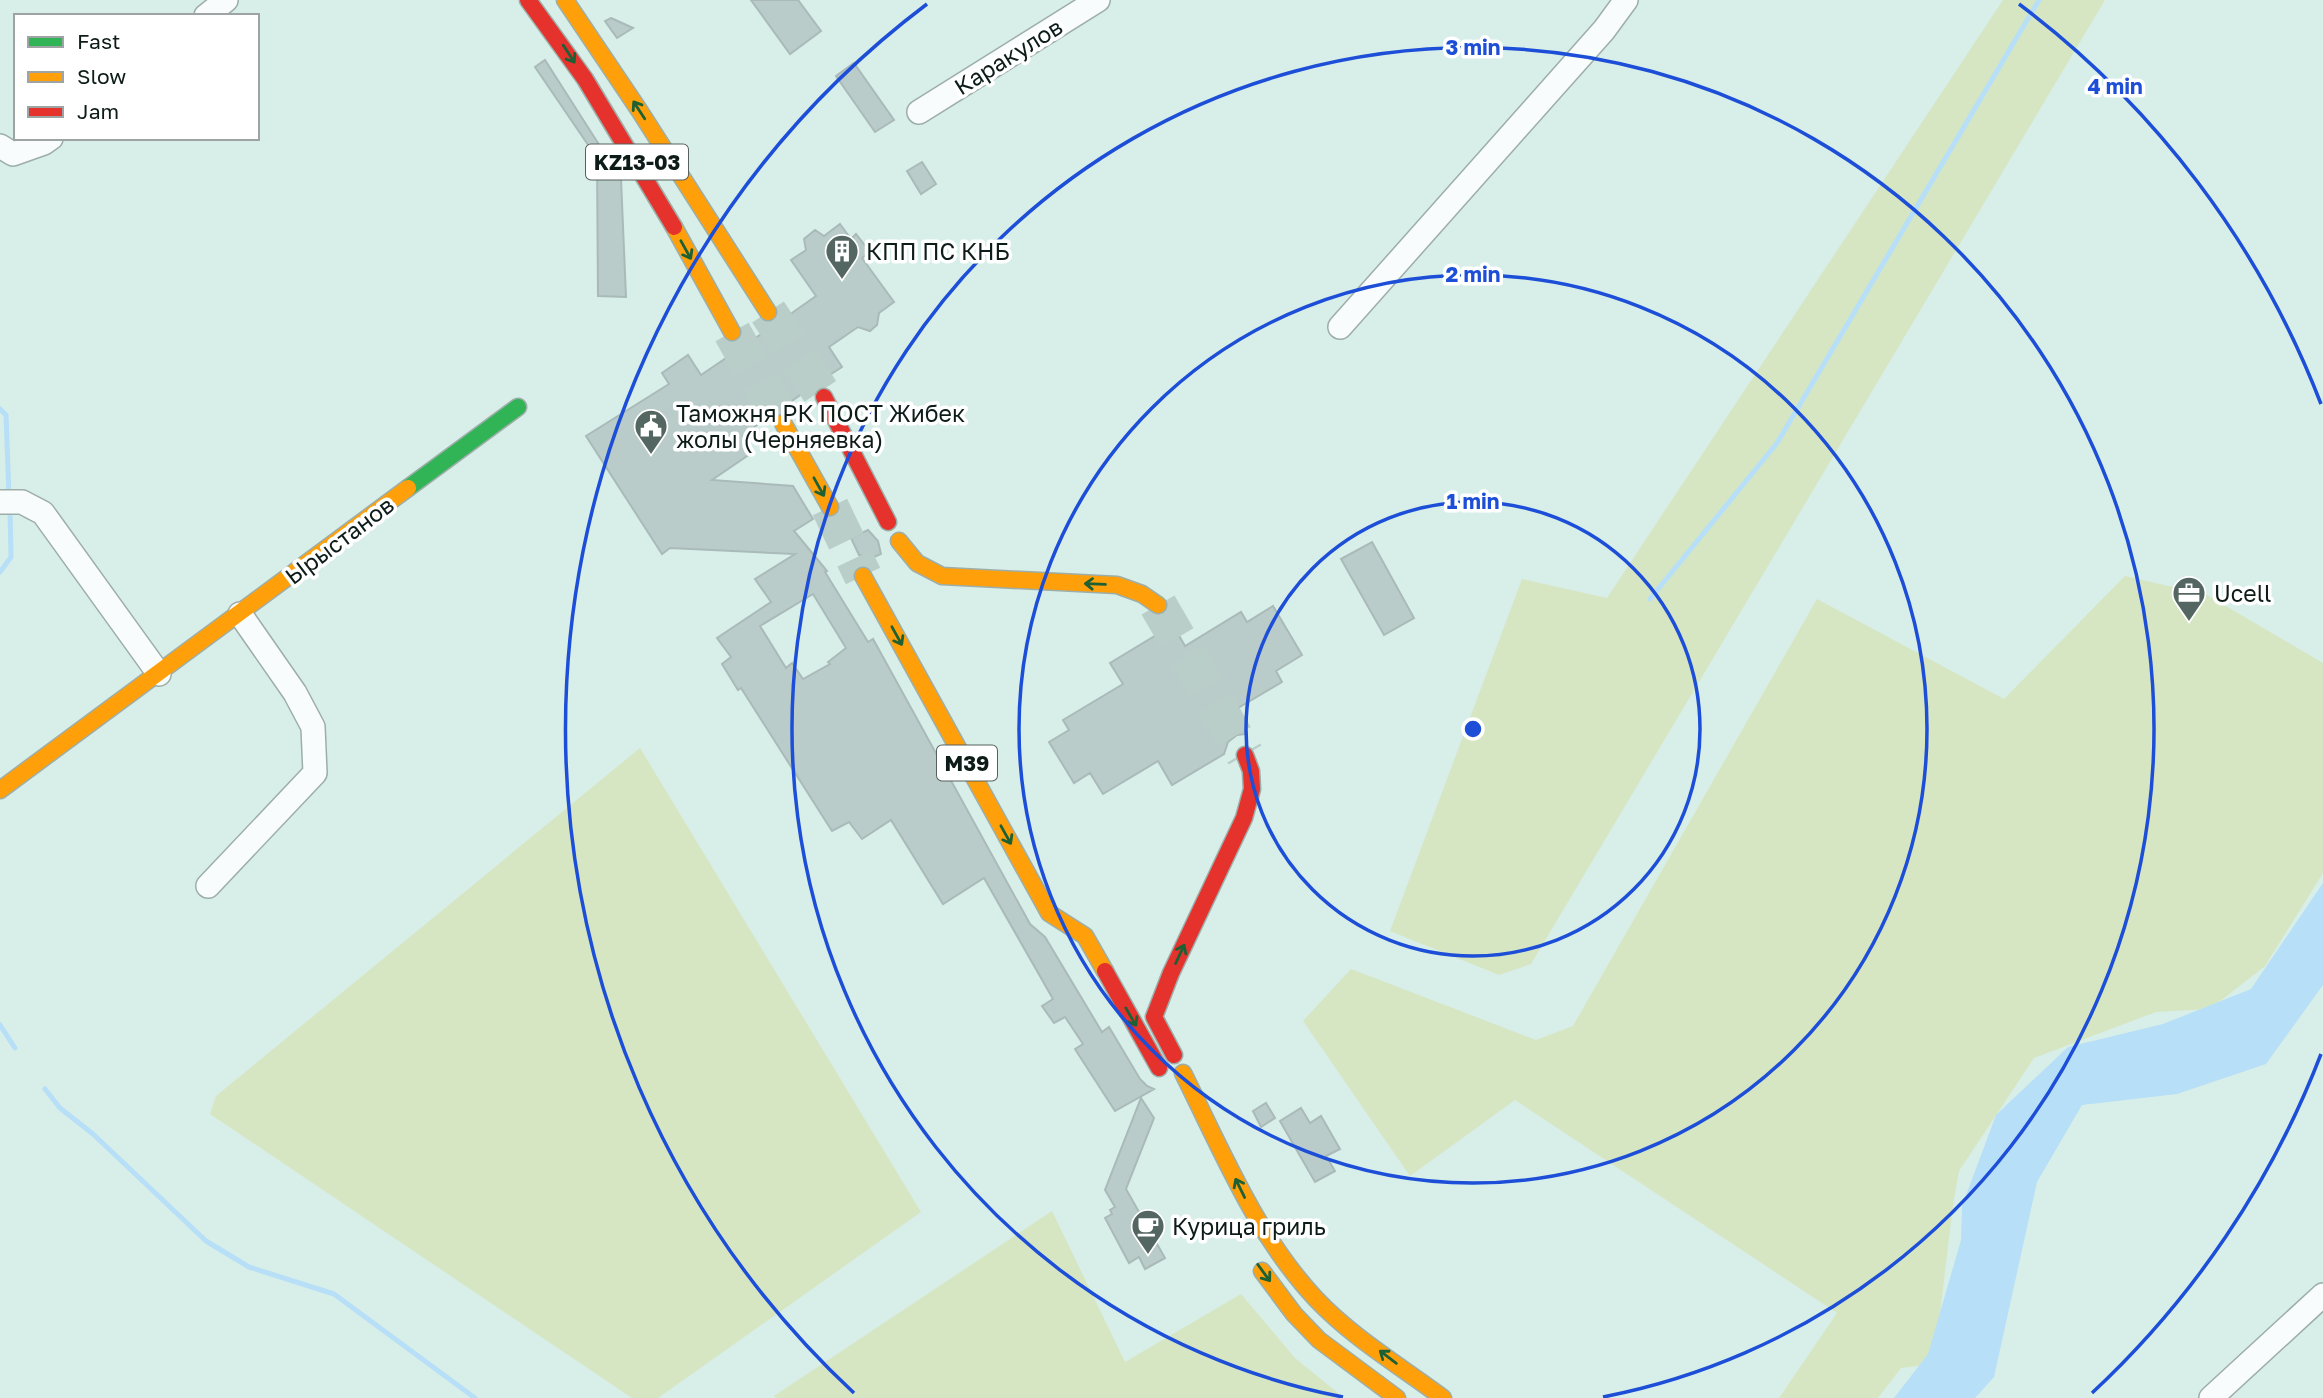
<svg xmlns="http://www.w3.org/2000/svg" width="2323" height="1398" viewBox="0 0 2323 1398" font-family="'Golos Text',sans-serif">
	<rect width="100%" height="100%" fill="#d8eee8"/>
	<g fill="#d6e6c3">
		<polygon points="2003,0 2105,0 1531,964 1499,975 1390,931 1522,579 1607,598"/>
		<polygon points="2125,576 2207,595 2323,663 2323,873 2265,966 2210,1009 2156,1012 2034,1058 1959,1171 1953,1205 1934,1364 1901,1368 1878,1398 1779,1398 1837,1313 1515,1100 1410,1176 1303,1021 1351,969 1536,1040 1573,1026 1817,599 2004,699"/>
		<polygon points="640,748 921,1212 658,1398 632,1398 210,1114 216,1096"/>
		<polygon points="1052,1211 1125,1362 1241,1294 1295,1358 1344,1398 776,1398 774,1396"/>
	</g>
	<polygon fill="#b7dff7" points="2323,883 2323,985 2266,1064 2177,1094 2082,1105 2037,1182 1994,1377 1975,1398 1894,1398 1928,1354 1961,1240 1962,1206 1996,1115 2068,1047 2163,1024 2251,989"/>
	<g fill="none" stroke-linecap="round" stroke-linejoin="round">
		<g stroke="#b7dff7" stroke-width="5">
			<polyline points="0,409 6,415 9,496"/>
			<polyline points="0,572 11,557 10,509"/>
			<polyline points="1650,599 1777,443 2039,0"/>
			<polyline points="0,1025 15,1048"/>
			<polyline points="45,1089 60,1108 93,1134 206,1241 249,1267 334,1294 475,1398"/>
		</g>
	</g>
	<g fill="#baccca" stroke="#a9bab9" stroke-width="2" fill-rule="evenodd">
		<polygon points="751,0 798,0 821,31 790,54"/>
		<polygon points="611,18 633,28 617,38 605,21"/>
		<polygon points="545,60 621,179 626,297 598,296 597,158 535,67"/>
		<polygon points="854,63 894,120 875,132 836,76"/>
		<polygon points="922,162 936,184 921,194 907,171"/>
		<path d="M840 224 851 239 856 234 870 252 862 258 894 302 879 313 877 325 870 331 858 327 829 347 842 367 828 376 813 378 806 385 803 393 789 403 783 401 772 404 765 411 761 422 743 436 753 452 712 480 793 486 813 519 794 531 827 571 825 572 868 642 873 639 1030 924 1045 937 1102 1032 1109 1027 1140 1079 1147 1086 1154 1089 1115 1111 1075 1049 1083 1044 1065 1017 1054 1023 1042 1006 1053 999 984 878 943 904 891 820 862 839 849 822 832 831 741 688 738 690 722 664 731 657 717 638 771 602 755 579 795 554 670 548 662 554 586 436 669 384 662 373 688 355 701 375 732 354 743 351 752 340 763 333 770 334 780 330 787 323 789 315 816 296 791 260 806 250 804 239 815 230 824 236ZM813 594 846 648 828 662 830 664 803 679 792 663 786 668 760 626Z"/>
		<polygon points="868,530 878,541 881,554 874,557 859,555 851,538"/>
		<polygon points="1372,542 1414,618 1384,635 1341,559"/>
		<polygon points="1273,606 1302,655 1276,671 1282,682 1233,711 1246,734 1237,735 1228,742 1224,754 1172,785 1158,761 1103,794 1090,773 1074,783 1049,742 1069,730 1063,720 1123,684 1110,663 1173,625 1185,646 1241,612 1247,622"/>
		<polygon points="1141,1098 1154,1118 1126,1189 1165,1258 1145,1269 1139,1257 1129,1263 1105,1218 1112,1214 1110,1210 1115,1207 1105,1190"/>
		<polygon points="1266,1103 1275,1118 1261,1127 1253,1111"/>
		<polygon points="1301,1108 1310,1123 1321,1116 1340,1149 1326,1156 1335,1171 1315,1182 1280,1121"/>
	</g>
	<g fill="none" stroke-linecap="round" stroke-linejoin="round">
		<g stroke="#bacec9" stroke-width="38" stroke-dasharray="38 19" stroke-linecap="butt">
			<polyline points="768,312 824,397"/>
			<polyline points="732,332 783,423"/>
			<polyline points="830,507 863,576"/>
			<polyline points="1158,605 1245,755"/>
		</g>
		<defs>
			<g id="street">
				<polyline points="206,16 226,0"/>
				<polyline points="919,112 1098,0"/>
				<polyline points="0,146 13,154 44,143 51,138"/>
				<polyline points="1340,327 1604,30 1626,0"/>
				<polyline points="0,502 22,502 43,513 159,674"/>
				<polyline points="208,886 315,773 313,727 295,693 240,614"/>
				<polyline points="2211,1398 2323,1295"/>
			</g>
			<polyline id="fast" points="408,488 518,407"/>
			<g id="slow">
				<polyline points="565,0 639,110 768,312"/>
				<polyline points="674,227 732,332"/>
				<polyline points="783,423 830,507"/>
				<polyline points="899,541 917,563 942,576 1117,585 1142,594 1158,605"/>
				<polyline points="863,576 1049,913 1085,936 1105,971"/>
				<polyline points="0,790 408,488"/>
				<path d="M1183 1073C1222 1151 1256 1235 1316 1299 1353 1338 1400 1366 1443 1398"/>
				<polyline points="1262,1271 1294,1314 1319,1340 1397,1398"/>
			</g>
			<g id="jam">
				<polyline points="528,0 585,79 674,227"/>
				<polyline points="824,397 888,522"/>
				<polyline points="1105,971 1159,1068"/>
				<polyline points="1174,1055 1154,1017 1171,973 1244,818 1252,789 1251,771 1245,755"/>
			</g>
		</defs>
		<use href="#street" stroke="#9daea9" stroke-width="26"/>
		<use href="#fast" stroke="#9daea9" stroke-width="19"/>
		<use href="#slow" stroke="#9daea9" stroke-width="19"/>
		<use href="#jam" stroke="#9daea9" stroke-width="19"/>
		<use href="#street" stroke="#f9fcfc" stroke-width="23"/>
		<use href="#fast" stroke="#30b455" stroke-width="16"/>
		<use href="#slow" stroke="#ff9f0a" stroke-width="16"/>
		<use href="#jam" stroke="#e5322d" stroke-width="16"/>
	</g>
	<defs><path id="oneway-shaft" d="M-6 0H5M1.5-3L5.5 0L1.5 3" fill="none" stroke-width="1.6" stroke-linecap="round" stroke-linejoin="round" transform="scale(1.75)"/></defs>
	<g stroke="#1d6033">
		<use href="#oneway-shaft" transform="translate(569 54) rotate(57)"/>
		<use href="#oneway-shaft" transform="translate(639 110) rotate(-123)"/>
		<use href="#oneway-shaft" transform="translate(686 250) rotate(61)"/>
		<use href="#oneway-shaft" transform="translate(819 487) rotate(61)"/>
		<use href="#oneway-shaft" transform="translate(1095 584) rotate(-178)"/>
		<use href="#oneway-shaft" transform="translate(897 636) rotate(61)"/>
		<use href="#oneway-shaft" transform="translate(1006 835) rotate(61)"/>
		<use href="#oneway-shaft" transform="translate(1180 954) rotate(-65)"/>
		<use href="#oneway-shaft" transform="translate(1131 1017) rotate(60)"/>
		<use href="#oneway-shaft" transform="translate(1240 1188) rotate(-116)"/>
		<use href="#oneway-shaft" transform="translate(1264 1273) rotate(54)"/>
		<use href="#oneway-shaft" transform="translate(1388 1357) rotate(-143)"/>
	</g>
	<g fill="none" stroke="#1d4ed8" stroke-width="3.5">
		<circle cx="1473" cy="729" r="227"/>
		<circle cx="1473" cy="729" r="454"/>
		<path d="M1343 1397A681 681 0 1 1 1603 1397"/>
		<path d="M2321 1054A908 908 0 0 1 2092 1393M854 1393A908 908 0 0 1 927 4M2019 4A908 908 0 0 1 2321 404"/>
	</g>
	<defs>
		<symbol id="building-pin" viewBox="-11 -11 22 30"><path d="M0 17L-7.5 6A9.5 9.5 0 1 1 7.5 6Z" fill="#546661" stroke="#fff"/><path d="M-4-6H4V6H1V3H-1V6H-4ZM-2.5-4.3h1.7v1.8h-1.7ZM.8-4.3h1.7v1.8H.8ZM-2.5-1h1.7V.8h-1.7ZM.8-1h1.7V.8H.8Z" fill="#fff"/></symbol>
		<symbol id="civic-pin" viewBox="-11 -11 22 30"><path d="M0 17L-7.5 6A9.5 9.5 0 1 1 7.5 6Z" fill="#546661" stroke="#fff"/><path d="M-.6-6.5H3V-4.5H.6V-3L4-1V1h2V6H-6V1h2V-1L-.6-3ZM-1.2 2.5V6h2.4V2.5Z" fill="#fff"/></symbol>
		<symbol id="office-pin" viewBox="-11 -11 22 30"><path d="M0 17L-7.5 6A9.5 9.5 0 1 1 7.5 6Z" fill="#546661" stroke="#fff"/><path d="M-6-3h4V-5.5h4V-3h4V5H-6ZM-1-4.5V-3h2v-1.5ZM-6 0V1H6V0Z" fill="#fff"/></symbol>
		<symbol id="cafe-pin" viewBox="-11 -11 22 30"><path d="M0 17L-7.5 6A9.5 9.5 0 1 1 7.5 6Z" fill="#546661" stroke="#fff"/><path d="M-5.5-4.5H6V0H3Q3 3.5 0 3.5H-2.5Q-5.5 3.5-5.5 0ZM3-3.2v2h1.7v-2ZM-6 4.5H4V6H-6Z" fill="#fff"/></symbol>
	</defs>
	<g fill-rule="evenodd">
		<use href="#building-pin" x="823" y="232" width="38" height="52"/>
		<use href="#civic-pin" x="632" y="407" width="38" height="52"/>
		<use href="#office-pin" x="2170" y="574" width="38" height="52"/>
		<use href="#cafe-pin" x="1129" y="1207" width="38" height="52"/>
	</g>
	<g text-anchor="middle" dominant-baseline="central" stroke-width="7" stroke-linejoin="round" paint-order="stroke">
		<g fill="#fff" stroke="#56605d" stroke-width="2">
			<rect x="586" y="144.5" width="102" height="35" rx="5"/>
			<rect x="937" y="745.5" width="60" height="35" rx="5"/>
		</g>
		<g font-size="21" font-weight="bold" fill="#0d1c18">
			<text x="637" y="162">KZ13-03</text>
			<text x="967" y="763">M39</text>
		</g>
		<g font-size="23" fill="#0d1c18" stroke="#fff">
			<text transform="translate(1008 56) rotate(-32)">Каракулов</text>
			<text transform="translate(339 540) rotate(-37)">Ырыстанов</text>
		</g>
		<g font-size="23" fill="#0d1c18" stroke="#fff" text-anchor="start">
			<text x="866" y="251">КПП ПС КНБ</text>
			<text x="676" y="413">Таможня РК ПОСТ Жибек<tspan x="676" dy="26">жолы (Черняевка)</tspan></text>
			<text x="2214" y="593">Ucell</text>
			<text x="1172" y="1226">Курица гриль</text>
		</g>
	</g>
	<circle cx="1473" cy="729" r="10" fill="#1d4ed8" stroke="#fff" stroke-width="3.5"/>
	<g font-size="21" text-anchor="middle" font-weight="bold" fill="#1d4ed8" stroke="#fff" stroke-width="7" stroke-linejoin="round" paint-order="stroke">
		<text x="1473" y="55">3 min</text>
		<text x="2115" y="94">4 min</text>
		<text x="1473" y="282">2 min</text>
		<text x="1473" y="509">1 min</text>
	</g>
	<rect x="14" y="14" width="245" height="126" fill="#ffffff" stroke="#9ea4a3" stroke-width="2"/>
	<rect x="28" y="37" width="35" height="10" fill="#30b455" stroke="#9ea4a3" stroke-width="2"/>
	<text x="77" y="49" font-size="21" fill="#0d1c18">Fast</text>
	<rect x="28" y="72" width="35" height="10" fill="#ff9f0a" stroke="#9ea4a3" stroke-width="2"/>
	<text x="77" y="84" font-size="21" fill="#0d1c18">Slow</text>
	<rect x="28" y="107" width="35" height="10" fill="#e5322d" stroke="#9ea4a3" stroke-width="2"/>
	<text x="77" y="119" font-size="21" fill="#0d1c18">Jam</text>
</svg>
